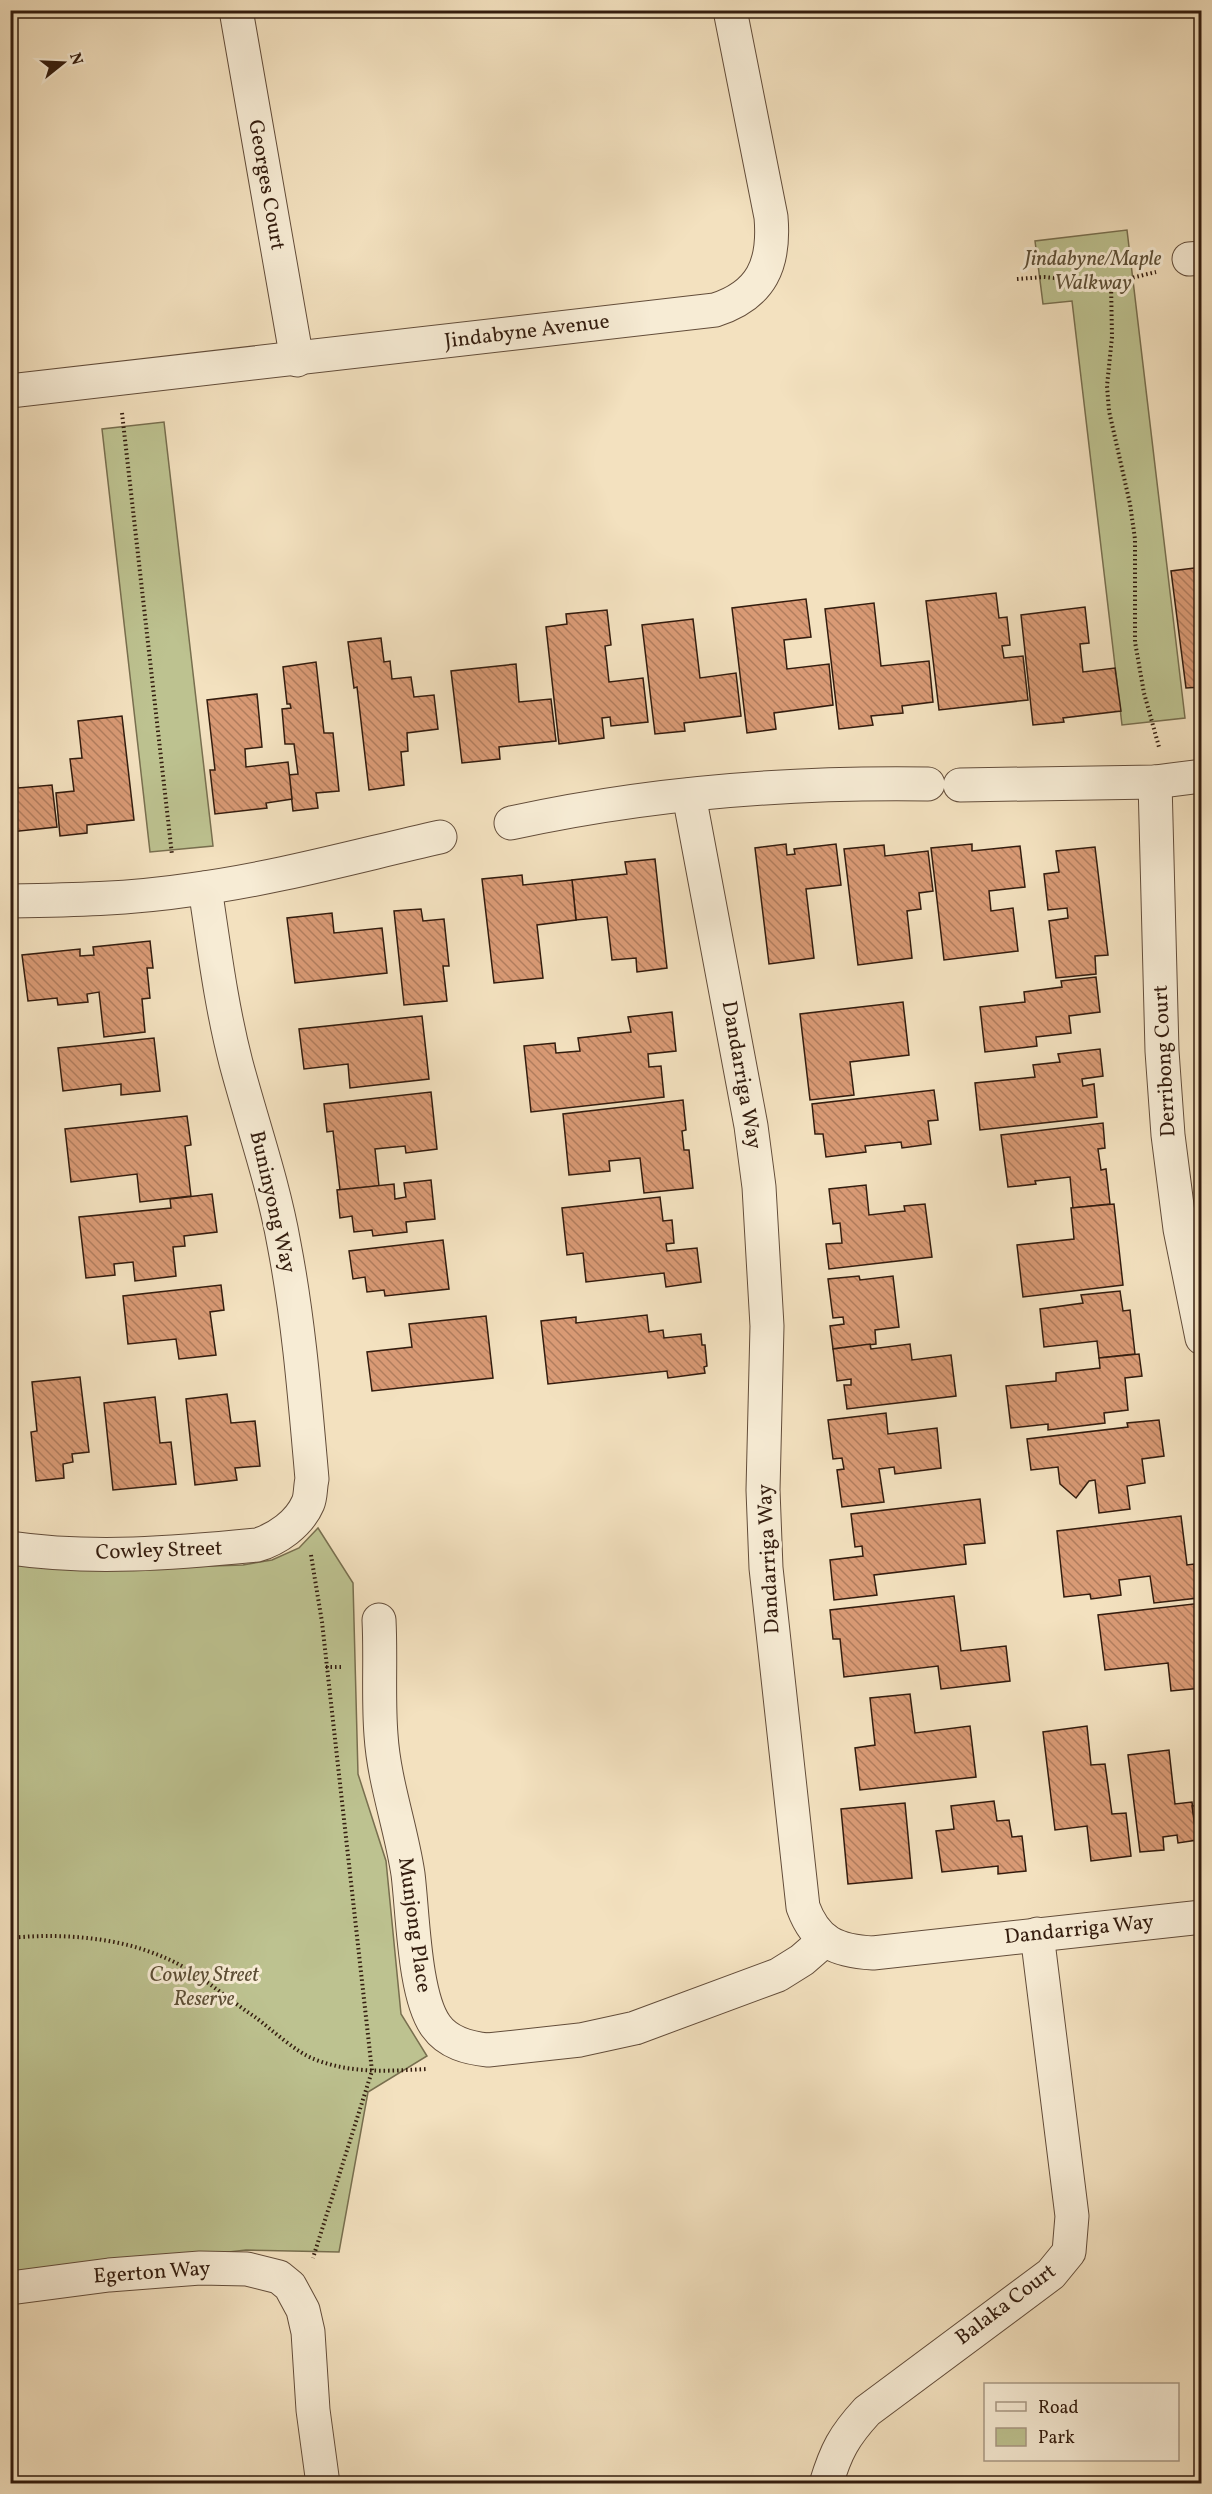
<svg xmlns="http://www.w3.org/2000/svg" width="1212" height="2494" viewBox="0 0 1212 2494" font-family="Vollkorn,serif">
	<defs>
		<pattern id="building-back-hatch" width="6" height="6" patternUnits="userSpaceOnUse" patternTransform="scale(1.5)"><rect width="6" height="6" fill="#d99a75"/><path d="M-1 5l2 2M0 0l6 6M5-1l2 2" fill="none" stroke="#b17d5e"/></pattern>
	</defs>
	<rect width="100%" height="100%" fill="#f3e1bf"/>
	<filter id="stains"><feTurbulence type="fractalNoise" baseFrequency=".00333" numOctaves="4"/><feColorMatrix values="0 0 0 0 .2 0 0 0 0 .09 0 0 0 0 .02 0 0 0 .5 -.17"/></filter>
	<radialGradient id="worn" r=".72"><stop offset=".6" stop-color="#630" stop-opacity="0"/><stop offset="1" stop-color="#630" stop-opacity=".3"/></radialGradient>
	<g fill="#bdc290" stroke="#786f4f" stroke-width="1.5">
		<polygon points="1127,230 1185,718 1122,725 1072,301 1043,304 1035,241"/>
		<polygon points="164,422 213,846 150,852 102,429"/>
		<polygon points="318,1528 353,1583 358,1774 386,1861 401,2014 427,2056 368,2092 339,2252 246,2250 11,2277 10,1561 90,1570 243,1565 272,1560 299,1548"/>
	</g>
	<g fill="url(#building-back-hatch)" stroke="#331c0e" stroke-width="1.5">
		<polygon points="1202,567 1202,687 1186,688 1171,571"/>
		<polygon points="996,593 999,618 1007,617 1010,645 1002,646 1004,658 1023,656 1028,700 939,710 926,601"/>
		<polygon points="806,599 811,637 784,640 787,669 829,664 833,705 774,713 776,729 747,733 732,608"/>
		<polygon points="874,603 881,666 929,661 933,702 902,706 903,713 871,716 873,725 839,729 825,609"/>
		<polygon points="1085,607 1089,643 1080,644 1083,672 1115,668 1121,711 1063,718 1064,722 1033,725 1021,615"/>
		<polygon points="607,610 611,645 605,646 609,682 643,678 648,722 611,726 610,717 602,718 604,738 559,744 546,627 567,624 566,614"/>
		<polygon points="693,619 700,678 736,673 741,716 684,723 685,731 655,734 642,625"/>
		<polygon points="381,638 384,662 390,661 392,679 411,677 414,697 434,695 438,729 407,733 408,751 401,752 404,785 369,790 357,687 354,688 348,642"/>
		<polygon points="316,662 324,733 333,733 339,791 316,793 318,808 293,811 289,775 298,774 294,744 285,744 282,709 291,708 290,704 287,704 283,667"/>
		<polygon points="516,664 519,702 551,699 556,741 499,747 500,759 462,763 451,671"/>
		<polygon points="257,694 262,747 245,749 246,767 288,762 292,799 266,803 267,808 215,814 210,770 215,770 207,700"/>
		<polygon points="122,716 134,820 87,825 87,833 60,836 56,793 74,791 70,759 82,758 78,721"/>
		<polygon points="10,724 18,788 52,785 57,827 10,832"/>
		<polygon points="786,844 787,855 795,854 794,849 836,844 841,885 806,889 814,958 769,964 755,848"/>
		<polygon points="972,844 972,851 1020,846 1025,887 989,891 991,911 1013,908 1018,951 944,960 931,848"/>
		<polygon points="884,845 885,856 928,851 933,891 919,893 921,909 907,911 912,958 858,965 844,849"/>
		<polygon points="1095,847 1108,955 1095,956 1096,974 1056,978 1049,921 1068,918 1067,908 1048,910 1044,874 1059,872 1056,851"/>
		<polygon points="655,859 667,968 637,972 636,958 612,960 607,917 576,920 572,880 627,874 625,862"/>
		<polygon points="522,875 523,885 572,880 576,920 537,925 543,978 494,983 482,879"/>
		<polygon points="421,909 423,921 444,919 449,966 443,966 447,1001 404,1005 394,911"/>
		<polygon points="332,913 334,933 382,928 387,973 295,983 287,918"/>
		<polygon points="150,941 153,968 147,968 150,998 142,999 145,1032 104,1037 99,992 87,994 88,1002 58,1005 57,998 28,1001 22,955 80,949 80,956 94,955 93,947"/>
		<polygon points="1096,977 1100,1012 1069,1016 1071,1033 1036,1037 1037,1046 985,1052 980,1007 1025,1002 1024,992 1062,987 1061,981"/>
		<polygon points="903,1002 909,1055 850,1062 854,1095 810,1100 800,1014"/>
		<polygon points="672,1012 676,1051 648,1054 649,1067 661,1066 664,1097 531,1112 524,1046 555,1043 556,1053 580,1051 578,1038 631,1032 628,1017"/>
		<polygon points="422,1016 429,1079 350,1088 348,1064 304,1069 299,1029"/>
		<polygon points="154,1038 160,1091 121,1095 121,1084 63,1091 58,1048"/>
		<polygon points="1100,1049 1103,1076 1082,1079 1083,1086 1094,1084 1097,1117 980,1130 975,1083 1035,1077 1033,1065 1060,1062 1058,1054"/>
		<polygon points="934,1090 938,1120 928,1121 931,1144 902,1148 901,1142 865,1146 866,1152 826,1157 823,1134 815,1134 812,1104"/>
		<polygon points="431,1092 437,1149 406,1153 405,1146 375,1149 379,1186 340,1190 333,1131 327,1132 324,1104"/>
		<polygon points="683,1100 686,1130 682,1131 684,1150 689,1150 693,1188 644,1193 640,1158 609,1161 610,1171 569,1175 563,1114"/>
		<polygon points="187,1116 191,1145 185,1146 191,1196 140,1202 137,1174 71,1182 65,1129"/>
		<polygon points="1103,1123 1105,1148 1098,1149 1101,1170 1106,1169 1110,1204 1073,1208 1070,1177 1035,1181 1036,1184 1008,1187 1001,1135"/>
		<polygon points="431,1180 435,1219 406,1222 407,1232 373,1236 372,1230 354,1232 352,1216 340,1218 337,1190 394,1184 395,1199 406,1197 404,1183"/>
		<polygon points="866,1185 869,1215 905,1211 904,1206 925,1204 932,1257 829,1269 826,1244 842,1243 840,1223 833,1224 829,1189"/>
		<polygon points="212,1194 217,1232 184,1236 185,1246 173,1247 176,1276 135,1281 133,1262 114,1264 115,1275 86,1278 79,1217 171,1208 170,1199"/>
		<polygon points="660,1197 663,1221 672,1220 674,1243 666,1244 667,1251 697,1248 701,1282 666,1287 664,1273 586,1282 583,1253 567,1255 562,1208"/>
		<polygon points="1114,1204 1123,1285 1023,1297 1017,1245 1074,1239 1071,1208"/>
		<polygon points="443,1240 449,1289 385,1296 384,1290 367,1292 365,1277 353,1279 349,1251"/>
		<polygon points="859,1276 860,1280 893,1276 899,1327 875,1330 876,1344 833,1349 830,1326 844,1324 843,1317 833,1318 828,1279"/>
		<polygon points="221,1285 224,1310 210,1312 216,1355 179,1359 176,1339 128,1344 123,1296"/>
		<polygon points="1120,1291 1123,1311 1130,1310 1135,1354 1099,1358 1097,1341 1044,1347 1040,1309 1083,1303 1081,1295"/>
		<polygon points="647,1315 649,1332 663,1330 664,1338 701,1334 702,1345 705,1345 707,1366 704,1367 705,1373 668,1378 667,1371 548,1384 541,1321 576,1317 576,1323"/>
		<polygon points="486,1316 493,1378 372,1391 367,1352 412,1347 409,1324"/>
		<polygon points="870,1344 871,1349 910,1344 912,1360 951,1355 956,1396 847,1409 844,1385 851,1385 851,1379 837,1381 833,1349"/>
		<polygon points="1139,1354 1142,1376 1125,1378 1128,1410 1104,1413 1105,1423 1048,1430 1048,1424 1011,1428 1006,1386 1056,1381 1056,1373 1100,1368 1099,1358"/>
		<polygon points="80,1377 89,1452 72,1454 73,1462 63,1464 64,1478 36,1481 31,1432 37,1431 32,1382"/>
		<polygon points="227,1394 231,1423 255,1421 260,1466 235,1468 237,1480 195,1485 186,1399"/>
		<polygon points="155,1397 160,1443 171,1442 176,1484 113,1490 104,1403"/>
		<polygon points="886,1413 888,1434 937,1428 941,1468 895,1474 894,1467 879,1469 884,1502 842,1507 837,1470 844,1469 842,1458 833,1459 828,1420"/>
		<polygon points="1159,1420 1164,1456 1142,1459 1145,1483 1127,1486 1130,1509 1099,1513 1095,1480 1089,1481 1076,1498 1060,1484 1058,1467 1031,1470 1027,1439 1128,1427 1127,1423"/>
		<polygon points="980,1499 985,1543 964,1545 966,1564 874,1575 877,1595 834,1600 830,1560 863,1556 862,1546 855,1547 851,1514"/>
		<polygon points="1181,1516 1187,1565 1194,1564 1198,1598 1154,1603 1150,1576 1119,1580 1121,1595 1091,1599 1090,1594 1064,1597 1057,1531"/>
		<polygon points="954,1596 961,1651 1006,1646 1010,1681 941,1689 938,1666 844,1677 840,1639 833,1639 830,1610"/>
		<polygon points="1202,1603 1202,1688 1171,1691 1168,1663 1105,1670 1098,1615"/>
		<polygon points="910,1694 915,1733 970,1726 976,1777 860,1790 855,1748 875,1745 870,1698"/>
		<polygon points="1087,1726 1091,1765 1105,1764 1112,1814 1126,1813 1131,1856 1091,1861 1087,1826 1055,1830 1043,1732"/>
		<polygon points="1169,1750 1175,1804 1192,1802 1197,1840 1178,1843 1177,1835 1163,1837 1164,1850 1140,1852 1128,1755"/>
		<polygon points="994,1801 997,1821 1009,1820 1012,1837 1022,1836 1026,1871 998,1874 998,1866 942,1872 936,1831 954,1829 951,1806"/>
		<polygon points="905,1803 912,1878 848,1884 841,1809"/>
		<polygon points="1202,1805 1202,1848 1198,1848 1192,1806"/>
	</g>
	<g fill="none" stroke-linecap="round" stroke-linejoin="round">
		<defs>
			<g id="minor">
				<polyline points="236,10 297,360"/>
				<polyline points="1189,259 1202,258"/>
				<path d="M10 391 715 310C762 295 775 264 771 217L730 10"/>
				<polyline points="1155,782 1162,1051 1168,1135 1180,1229 1202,1338"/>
				<polyline points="960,785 1155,782 1202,776"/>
				<path d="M689 795 751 1126 759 1187 767 1326 763 1490 766 1568 803 1907C816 1942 836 1951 873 1953L1202 1917"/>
				<path d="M511 823C648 793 788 782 928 784"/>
				<path d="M10 901C70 900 130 899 189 890 274 879 356 856 440 837"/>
				<path d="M10 1548C92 1560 175 1553 257 1545 277 1539 299 1524 308 1503 311 1496 310 1487 312 1479 305 1400 299 1322 284 1244 273 1182 252 1123 236 1063 221 1005 214 947 205 888"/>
				<path d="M379 1620C381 1658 378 1697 381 1735 384 1782 401 1827 408 1874 413 1914 414 1996 436 2026 448 2043 468 2048 488 2050L580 2040 635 2028 778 1975 802 1960 825 1940"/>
				<polyline points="10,2288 109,2275 200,2268 247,2269 279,2277 290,2286 303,2310 308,2332 313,2410 323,2484"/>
				<path d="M826 2484C836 2451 844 2436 867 2411L1051 2274 1069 2252 1072 2216 1037 1934"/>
			</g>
		</defs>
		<use href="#minor" stroke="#634d3a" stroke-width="35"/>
		<g stroke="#331c0e" stroke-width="4" stroke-dasharray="1.5 3" stroke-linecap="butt">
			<polyline points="1017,279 1044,277 1111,283 1156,272"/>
			<polyline points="1111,283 1112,337 1107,386 1109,411 1130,504 1135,539 1135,642 1144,693 1159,747"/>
			<polyline points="122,413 172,855"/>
			<polyline points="311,1555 322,1622 372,2071 313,2258"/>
			<polyline points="326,1667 344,1667"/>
			<path d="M10 1938C60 1933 118 1937 163 1957 196 1970 226 1998 255 2017 271 2029 297 2053 314 2059 351 2074 389 2071 427 2069"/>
		</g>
		<use href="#minor" stroke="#f7ecd5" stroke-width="33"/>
	</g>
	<g text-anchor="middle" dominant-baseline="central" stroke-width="6" stroke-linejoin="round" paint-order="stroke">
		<g font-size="21" fill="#331c0e" stroke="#f7ecd5">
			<text transform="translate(266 185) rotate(80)">Georges Court</text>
			<text transform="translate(527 332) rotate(-7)">Jindabyne Avenue</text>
			<text transform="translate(1165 1061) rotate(-93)">Derribong Court</text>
			<text transform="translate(741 1075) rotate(80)">Dandarriga Way</text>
			<text transform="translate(272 1202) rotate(77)">Buninyong Way</text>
			<text transform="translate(159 1551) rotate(-2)">Cowley Street</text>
			<text transform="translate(769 1559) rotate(-93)">Dandarriga Way</text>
			<text transform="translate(414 1925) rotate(82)">Munjong Place</text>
			<text transform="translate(1079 1930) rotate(-6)">Dandarriga Way</text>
			<text transform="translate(152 2273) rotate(-4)">Egerton Way</text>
			<text transform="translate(1006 2305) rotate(-37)">Balaka Court</text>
		</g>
		<g font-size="21" font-style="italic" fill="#5c4e35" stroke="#f7ecd5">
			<text x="1093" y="259">Jindabyne/Maple<tspan x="1093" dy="24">Walkway</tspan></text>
			<text x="204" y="1975">Cowley Street<tspan x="204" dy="24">Reserve</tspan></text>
		</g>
	</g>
	<rect width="1212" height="2494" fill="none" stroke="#f3e1bf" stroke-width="36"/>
	<rect x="12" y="12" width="1188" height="2470" fill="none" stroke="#331c0e" stroke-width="3"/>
	<rect x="18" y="18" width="1176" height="2458" fill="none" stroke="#331c0e" stroke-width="1.5"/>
	<rect x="984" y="2383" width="195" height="78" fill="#f7ecd5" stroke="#a99985" stroke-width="1.5"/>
	<rect x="996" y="2402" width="30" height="9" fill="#f7ecd5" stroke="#a99985" stroke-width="1.5"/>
	<text x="1038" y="2413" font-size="18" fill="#331c0e">Road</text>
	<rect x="996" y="2428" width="30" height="18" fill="#bdc290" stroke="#a99985" stroke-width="1.5"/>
	<text x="1038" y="2443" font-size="18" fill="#331c0e">Park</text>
	<g transform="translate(63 63) rotate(72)" stroke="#f7ecd5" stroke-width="4.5" paint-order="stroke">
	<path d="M0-4.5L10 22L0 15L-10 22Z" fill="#331c0e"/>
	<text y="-9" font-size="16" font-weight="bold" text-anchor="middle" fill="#331c0e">N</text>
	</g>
	<rect width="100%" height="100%" filter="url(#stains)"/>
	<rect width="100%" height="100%" fill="url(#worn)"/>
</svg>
